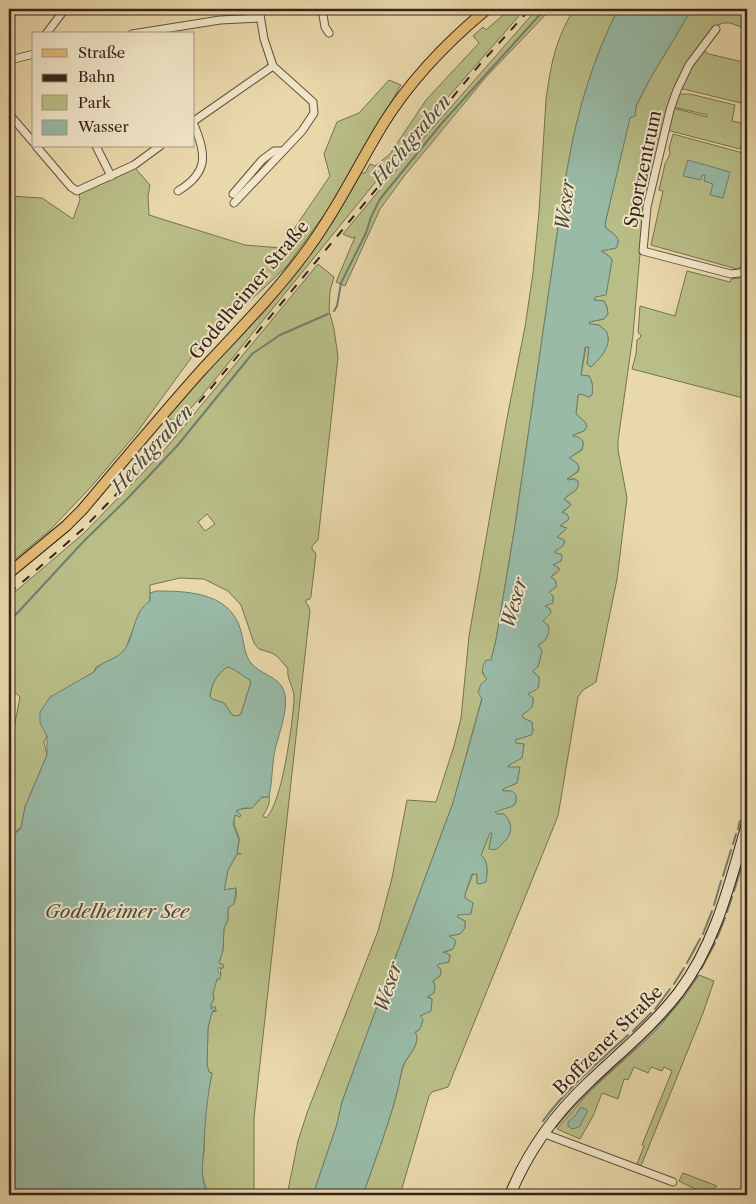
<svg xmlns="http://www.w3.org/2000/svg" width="756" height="1204" viewBox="0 0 756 1204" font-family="'Libre Caslon Text',serif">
	<rect width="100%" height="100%" fill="#e9d8aa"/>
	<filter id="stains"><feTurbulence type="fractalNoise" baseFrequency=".004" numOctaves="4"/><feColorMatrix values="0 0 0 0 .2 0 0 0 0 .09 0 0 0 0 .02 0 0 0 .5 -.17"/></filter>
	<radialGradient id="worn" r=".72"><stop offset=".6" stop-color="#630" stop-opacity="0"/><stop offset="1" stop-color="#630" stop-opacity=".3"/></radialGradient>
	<g fill="#b9be87" stroke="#787152" fill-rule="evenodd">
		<polygon points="510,9 525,9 395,158 204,393 177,424 167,417 291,276 333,222 361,173 365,173 370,164 375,166 390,154 426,100 479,43 473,36 474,35 483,27 486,30"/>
		<polygon points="537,9 551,9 486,77 405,175 380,209 345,286 336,282 355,237 352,238 343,234 401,164"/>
		<path d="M574 9H618C594 57 577 111 568 165 565 182 561 197 560 214L515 526 496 640 491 660 482 673 487 679 478 691 482 698 453 803 361 1050 342 1102 337 1124 313 1195H287L298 1141 307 1113 378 931 392 878 407 800 436 802 454 746 461 718 469 636 507 418 525 327 533 273 539 212 546 100C551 63 555 41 574 9Z"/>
		<path d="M692 9H747V29L730 23H723L716 26 700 46 680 79 675 89 662 129 644 207 633 335 618 441V450L627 498 617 579 596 682 583 690 578 697 558 816 448 1087 432 1092 429 1096 400 1195H363C374 1162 387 1130 396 1096 399 1086 400 1076 403 1067 407 1056 422 1043 415 1033L420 1029 423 1020 420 1016 431 1011 432 999 427 996 434 993 435 986 433 981 440 976 441 970 437 966 439 964 449 962 450 955 443 953 453 949 456 941 449 936 460 934 465 928V921L457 917 458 915 471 913 473 903 465 898V894L473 874H477V883L480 884 486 882C487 873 489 861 481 855L490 832 492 833 489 848C496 851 498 848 503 843 513 833 513 824 504 814H496L495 812 496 810 513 806 516 802V795L511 791H503V789L517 783 520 767 508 768 509 765 522 758 524 744 516 743 515 740 531 735 533 731 532 722 523 718 522 715C529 710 534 707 533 698L527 694C538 688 539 691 539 677L533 672 534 669 538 667 542 651 538 645C547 641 548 636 549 626L543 621 551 612 550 609 545 606 553 602V596L548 594 549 592 557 586 555 580 551 577 559 571V568L553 565 561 561 562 556 561 554 555 553V551C560 548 565 547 564 540L557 537 567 528 560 526 569 519 567 514 562 513 571 505 569 502 564 500C569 492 580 493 578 481L575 479H566L578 472 579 468 577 463 569 458 582 450C585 441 581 437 573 436V435L584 431 587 426 585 422 576 414 578 395 581 394 589 397 592 395C593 387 593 383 589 376L581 375 586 347H589L587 364 591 367C601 358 613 344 606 331L599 325 590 324 589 322 604 319 608 314 607 307 604 301 594 300 595 297 606 294 612 260 609 256 601 251 616 248C622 237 613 234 606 228L605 224 630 117 635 116 636 106 651 77Z"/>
		<polygon points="702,50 709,54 747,63 747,112 741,110 745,93 743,93 741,103 679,88"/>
		<polygon points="389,80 401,85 332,204 287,266 264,288 202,343 135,435 91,487 50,530 9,564 9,196 42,198 73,219 80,200 79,194 135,168 150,185 148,196 149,215 245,245 281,248 330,176 324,154 337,122 359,113"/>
		<polygon points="678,94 690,94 735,105 732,121 746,124 740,149 667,130 673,108 707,117 707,115 674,107"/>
		<polygon points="673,134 743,153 742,157 747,159 747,247 741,267 737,269 651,245 663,191 659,190 665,164 670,154 669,148"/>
		<path d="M318 264 334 277 330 291 329 310 334 329 338 357 318 540 312 546V549L316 554 311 596 310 599 306 600V603L308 605 310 610 254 1118V1195H208L203 1179 201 1165 204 1152 205 1109 212 1073 209 1072 207 1065 208 1028 212 1012 216 1011 215 1007 211 1009V1004L214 999C211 990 215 981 221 975L220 969 223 968 219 963 223 950 224 928 228 920V908C236 902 237 898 236 888L224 890 228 870 237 854H238C236 849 240 844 239 838 237 829 232 825 235 815H241L236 813 239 809 252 808 262 797H269C271 803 266 810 263 816L266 818C282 804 293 722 294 699 295 688 286 679 288 669L278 657 272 653 259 649 254 643 241 605 228 591 204 579 180 578 150 585V601L139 613 126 648 119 656 96 667 94 672 73 685 44 742 47 755 25 807 21 828 17 830 15 838 9 847V753L20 697 9 687V597L83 534 162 453ZM207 514 215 524 205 531 198 522Z"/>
		<polygon points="687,271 730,282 731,279 747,277 747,399 632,369 636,354 637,340 640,338 641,335 638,333 640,306 675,316"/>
		<path d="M227 667C236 668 241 676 249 679L251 682 241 714 237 716 232 715 224 703 212 699 210 696C212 683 216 675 227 667Z"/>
		<polygon points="699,975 714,981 703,1013 641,1166 637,1164 644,1146 642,1145 672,1071 664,1067 662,1071 651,1067 648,1073 634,1067 628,1080 624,1079 618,1099 602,1093 593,1116 580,1139 557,1129 591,1090 643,1043 660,1026 684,997"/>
		<polygon points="683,1173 717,1186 709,1194 703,1193 679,1181"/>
	</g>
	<g fill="#98baa6" stroke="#717e6f" fill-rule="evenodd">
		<path d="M618 9H692L651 77 636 106 635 116 630 118 605 224 606 228C613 234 622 237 616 248L601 251 609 256 612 260 606 295 595 297 594 300 604 301 607 307 608 314 604 319 589 322 590 324 599 325 606 331C613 344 601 358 591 367L587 364 589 347H585L581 375 589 376C593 383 593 387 592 395L589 397 581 394 578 395 576 414 585 422 587 426 584 431 573 435V436C582 437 585 441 582 449L569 458 577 463 579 468 577 472 567 479 568 480 574 479 578 481C580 493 569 492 564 499L571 505 562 512 567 514 569 519 560 526 567 528 557 537 564 540C565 547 560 548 555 551V553L561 554 562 556 561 561 553 565 559 568 551 577 555 580 557 586 549 592 553 596V603L545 606 550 609 551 613 543 621C554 627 548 641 538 645L542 651 538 667 534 670 533 672 539 677C539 691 538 688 528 694L533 698C534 708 529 710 522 715L523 718 532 722 533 731 531 735 515 740 516 743 524 744 522 758 509 765 508 767H520L517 783 503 789V791H512L516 795V802L513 806 495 812 497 814H504C513 824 513 833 503 843 498 848 496 851 489 849L492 833H490L481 855C489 861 487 873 486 882L480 884 477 883V874H472L465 894V898L473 903 471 914 458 915 457 917 465 921V928L460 934 449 936 456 941 453 949 443 952 450 955 449 962 439 964 437 966 441 969 440 976 433 981 435 986 434 993 427 997 432 999 431 1011 420 1016 423 1019 420 1029 415 1032C422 1043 407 1056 403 1066 400 1076 399 1086 396 1096 387 1130 374 1162 363 1195H313L337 1124 342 1102 361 1050 453 803 482 699 478 692 481 684 487 679C481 672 481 668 486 660H491L496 640 515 526 560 214C561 197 565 182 568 165 577 111 594 57 618 9Z"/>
		<polygon points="688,160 730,172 723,198 710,195 713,184 704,181 705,175 702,175 701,180 683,176"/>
		<path d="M156 591C186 591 226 592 239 625 244 637 243 651 250 662 259 674 279 676 284 691 290 709 277 737 274 755 272 769 272 783 269 797H262L252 808H244L236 811 241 815 240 817 235 815 233 824 239 840 237 853 241 854H237L228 870 224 890 236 888 234 904 228 908V920L224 928 223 950 219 963 224 965 223 968H218V972L221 975 220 979H217L213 994 214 999 211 1004V1009L215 1006 216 1012 214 1010 212 1012 208 1028 207 1065 209 1072 212 1073C207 1098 205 1121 204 1146 203 1167 199 1174 208 1195H9V847L15 838 14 835 21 828 25 807 47 755V736L40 723V712L50 697 94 672C100 660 117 661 125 649 135 634 133 612 150 601V593ZM227 667C235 668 241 676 249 679L251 682 241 714 237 716 232 715 224 703 212 699 210 696C212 683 216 675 227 667Z"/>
		<polygon points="580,1108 584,1108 588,1111 579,1127 572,1129 568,1126 568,1122 576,1115"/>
	</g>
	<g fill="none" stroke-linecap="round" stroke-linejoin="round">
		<g stroke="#717e6f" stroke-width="2">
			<polyline points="334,311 337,306 341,283 366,233 371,217 380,199 442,123 545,9"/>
			<polyline points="9,622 83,542 127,499 177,446 252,354 280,335 328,314"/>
			<polyline points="742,815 747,797"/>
			<polyline points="738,829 740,821"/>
			<polyline points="733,844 736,834"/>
			<polyline points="723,876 731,850"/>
			<polyline points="734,891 747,848"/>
			<polyline points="714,905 721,881"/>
			<polyline points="727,912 732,897"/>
			<polyline points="703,934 712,911"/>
			<polyline points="717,938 725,918"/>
			<polyline points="687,963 700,939"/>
			<polyline points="701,969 715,943"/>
			<polyline points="674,984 684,968"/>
			<polyline points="655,1009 670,989"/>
			<polyline points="633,1031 651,1013"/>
			<path d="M543 1121C567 1088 599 1062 628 1035"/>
			<path d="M556 1127C586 1088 626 1060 659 1024 674 1010 685 992 697 976"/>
		</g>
		<defs>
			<g id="street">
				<polyline points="322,9 325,27 329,33"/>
				<polyline points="716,29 689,65 677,90 670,110 647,207 643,251 731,274 747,272"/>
				<polyline points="46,34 65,9"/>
				<polyline points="132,34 220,20 260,18"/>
				<polyline points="9,59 14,59 34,54"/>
				<polyline points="9,114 34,143"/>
				<polyline points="194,121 273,66"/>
				<polyline points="36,146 71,187 77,191 134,165 160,146"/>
				<polyline points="96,146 111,176"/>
				<path d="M178 191C208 173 207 155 194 125"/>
				<polyline points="233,194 262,160 274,151 282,151"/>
				<polyline points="234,203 302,131 314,113 313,102 273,66 264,39 259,9"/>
				<polyline points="545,1134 673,1182"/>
			</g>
			<path id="secondary" d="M510 1195C527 1153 555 1114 588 1083 619 1053 652 1027 679 992 716 943 730 882 747 824"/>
			<path id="primary" d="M9 573 66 526 82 510C121 464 160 417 200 372 236 333 274 295 305 253 335 213 356 169 382 126 410 80 446 43 487 9"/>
		</defs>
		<use href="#street" stroke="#635140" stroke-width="9"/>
		<use href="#secondary" stroke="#36241d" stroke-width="12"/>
		<use href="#primary" stroke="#36241d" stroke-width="12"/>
		<use href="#street" stroke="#f1e6c8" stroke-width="7"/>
		<use href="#secondary" stroke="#f1e6c8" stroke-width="10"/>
		<use href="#primary" stroke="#e4bc75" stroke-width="10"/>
		<polyline stroke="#36241d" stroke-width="2" stroke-dasharray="9 9" stroke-linecap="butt" points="9,594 83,529 162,447 481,63 530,9"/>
	</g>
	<g text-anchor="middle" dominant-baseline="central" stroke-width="4" stroke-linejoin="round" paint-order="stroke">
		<g font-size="18" fill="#36241d" stroke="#f1e6c8">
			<text transform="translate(643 169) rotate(-78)">Sportzentrum</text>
			<text transform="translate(249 290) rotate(-50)">Godelheimer Straße</text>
			<text transform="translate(608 1040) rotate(-45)">Boffzener Straße</text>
		</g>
		<g font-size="19" font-style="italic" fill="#4e4a3f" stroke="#f1e6c8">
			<text transform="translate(411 140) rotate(-50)">Hechtgraben</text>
			<text transform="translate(565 205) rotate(-83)">Weser</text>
			<text transform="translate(152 449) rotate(-48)">Hechtgraben</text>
			<text transform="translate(514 603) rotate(-74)">Weser</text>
			<text x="117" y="911">Godelheimer See</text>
			<text transform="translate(388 987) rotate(-72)">Weser</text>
		</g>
	</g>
	<rect width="756" height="1204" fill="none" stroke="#e9d8aa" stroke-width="30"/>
	<rect x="10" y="10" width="736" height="1184" fill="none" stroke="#36241d" stroke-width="2.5"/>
	<rect x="15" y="15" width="726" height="1174" fill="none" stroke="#36241d"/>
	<rect x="32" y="32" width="162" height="115" fill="#f1e6c8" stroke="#a69884"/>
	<rect x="42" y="49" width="25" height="8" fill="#e4bc75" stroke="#a69884"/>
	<text x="78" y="58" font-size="15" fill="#36241d">Straße</text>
	<rect x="42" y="74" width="25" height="8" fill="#36241d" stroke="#a69884"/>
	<text x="78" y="82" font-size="15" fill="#36241d">Bahn</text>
	<rect x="42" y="95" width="25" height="15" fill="#b9be87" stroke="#a69884"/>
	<text x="78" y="108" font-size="15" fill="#36241d">Park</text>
	<rect x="42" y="120" width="25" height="15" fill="#98baa6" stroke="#a69884"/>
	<text x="78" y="132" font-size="15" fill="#36241d">Wasser</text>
	<rect width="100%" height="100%" filter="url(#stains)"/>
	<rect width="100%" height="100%" fill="url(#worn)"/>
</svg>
